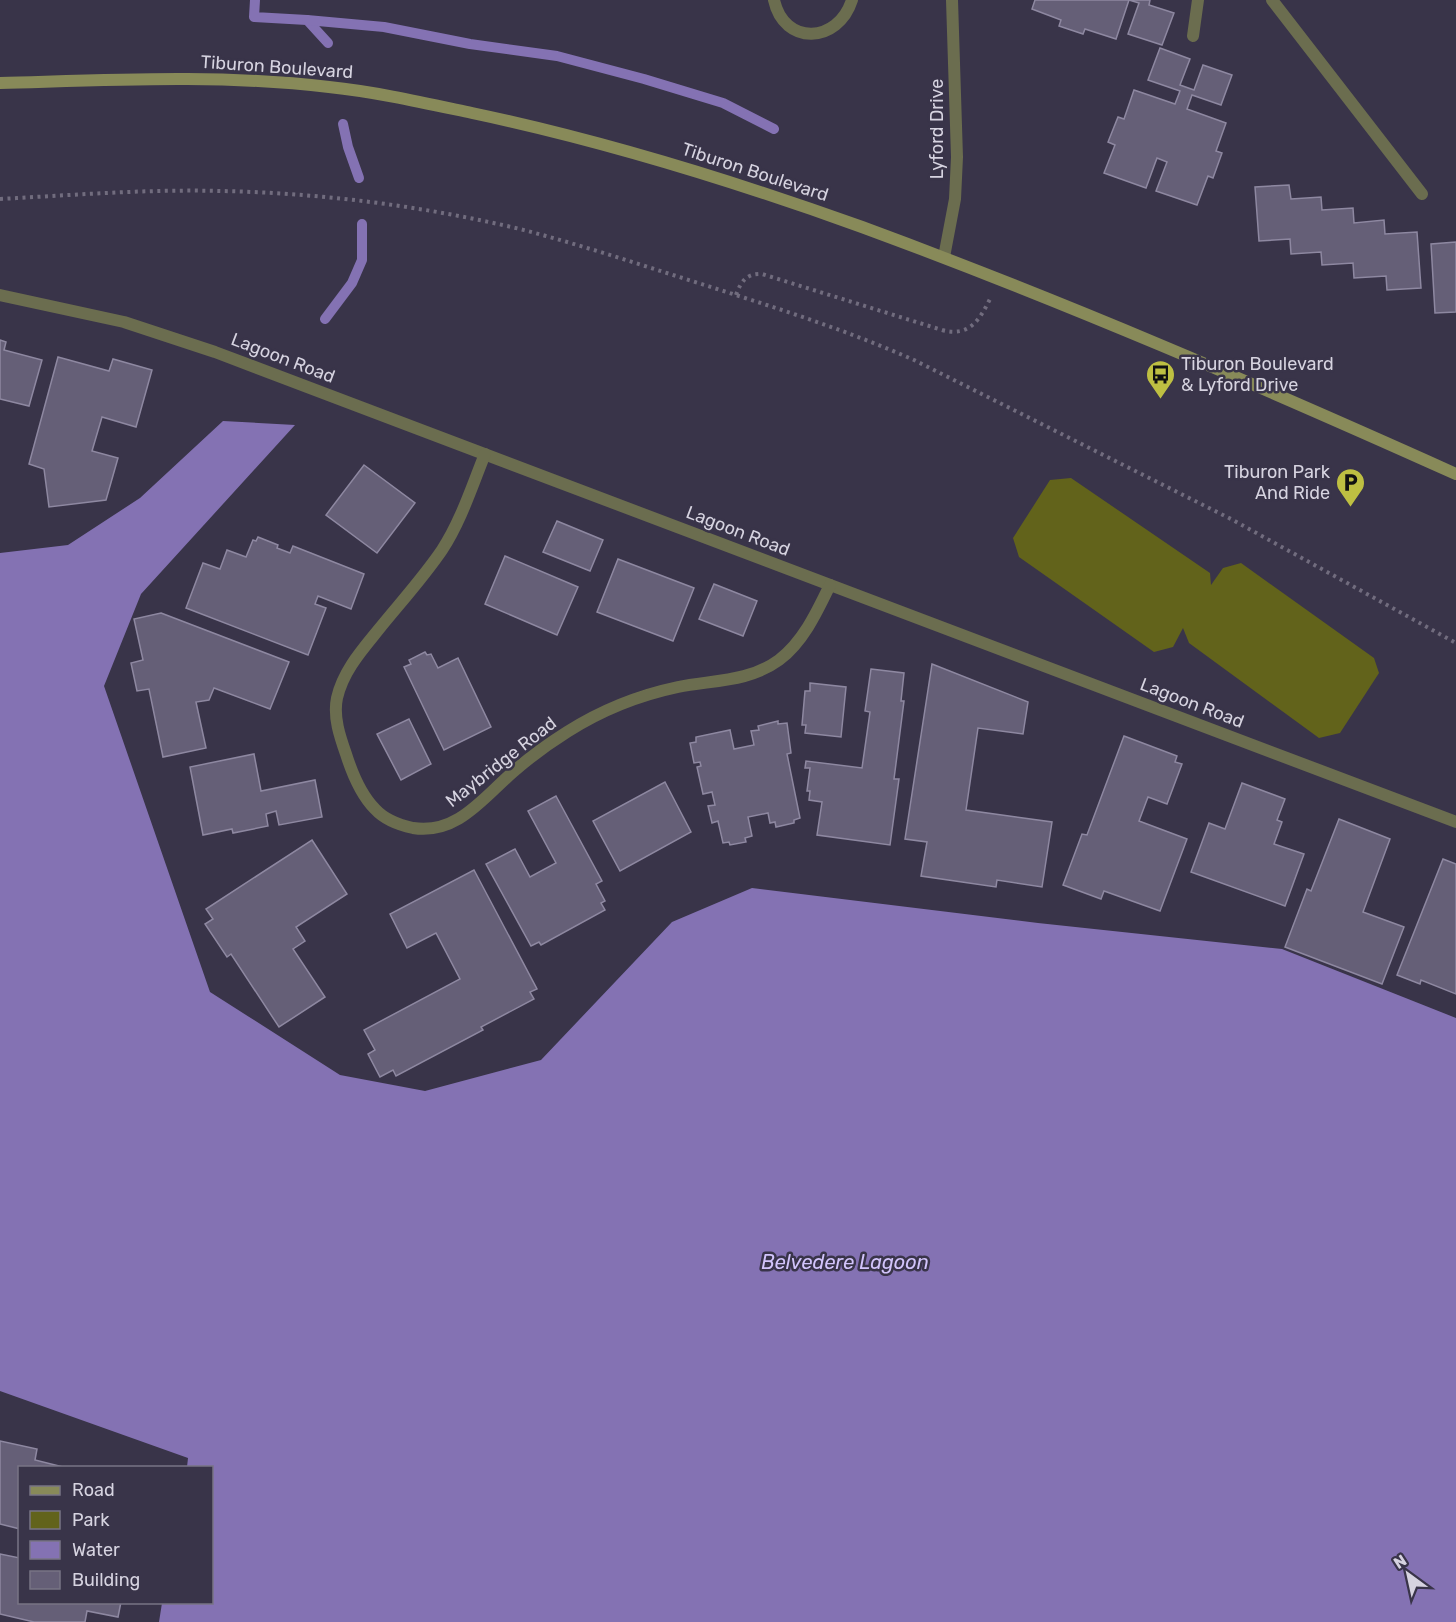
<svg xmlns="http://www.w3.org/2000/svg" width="1456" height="1622" viewBox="0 0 1456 1622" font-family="Rubik,sans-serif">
	<rect width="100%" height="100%" fill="#393449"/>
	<polygon fill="#62631b" points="1071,478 1210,573 1211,585 1223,568 1241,563 1374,658 1379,673 1340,733 1319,738 1189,643 1183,628 1173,647 1154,652 1019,557 1013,538 1050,480"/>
	<polygon fill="#8472b3" points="223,421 295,425 141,594 104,686 210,992 340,1075 425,1091 541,1060 672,922 752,888 1038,923 1282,949 1456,1018 1456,1622 159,1622 162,1603 212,1602 212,1468 187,1467 188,1458 0,1391 0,553 68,545 140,498"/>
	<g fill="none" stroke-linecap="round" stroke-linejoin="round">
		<g stroke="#8472b3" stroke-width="10">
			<polyline points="255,0 254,17 307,20 328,43"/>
			<polyline points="307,20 384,27 470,44 557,56 644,79 723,103 774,129"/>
			<polyline points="343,124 348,147 359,178"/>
			<polyline points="325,319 352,283 362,260 362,224"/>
		</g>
	</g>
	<g fill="#655f77" stroke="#8e88a1" stroke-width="1.5">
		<polygon points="1035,0 1129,0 1116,39 1085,29 1083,34 1059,26 1061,20 1032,9"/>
		<polygon points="1129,0 1150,0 1149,5 1174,13 1162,45 1128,34 1139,3"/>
		<polygon points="1160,48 1190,59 1180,85 1194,90 1203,65 1232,75 1221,105 1192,95 1187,109 1226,123 1216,151 1222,153 1213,178 1208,176 1197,205 1156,191 1167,162 1157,158 1146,188 1104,173 1115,145 1108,142 1118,117 1124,119 1134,90 1175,104 1180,91 1148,80"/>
		<polygon points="1289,185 1291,199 1321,197 1322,210 1353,208 1354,223 1384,220 1385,234 1417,232 1421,288 1387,290 1386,276 1354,278 1353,263 1322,265 1321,252 1291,254 1290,239 1259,241 1255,187"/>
		<polygon points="1456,242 1456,312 1435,313 1431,244"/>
		<polygon points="0,340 6,342 4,350 42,360 29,406 0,399"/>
		<polygon points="58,357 109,371 113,359 152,370 136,427 102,417 92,451 118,458 106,500 49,507 44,469 29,464"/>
		<polygon points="364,465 415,503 377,553 326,515"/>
		<polygon points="557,521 603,540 590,571 543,552"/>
		<polygon points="258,537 278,545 277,548 290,553 293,546 364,574 351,609 318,596 315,604 326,608 308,655 186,608 203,563 220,569 227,550 246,557 253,540 256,541"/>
		<polygon points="505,556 578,587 557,635 485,604"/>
		<polygon points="618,559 694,588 673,641 597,612"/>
		<polygon points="714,584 757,601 743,636 699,619"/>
		<polygon points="161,613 289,662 270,709 214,688 209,700 196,702 206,748 163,757 149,689 137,691 131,663 143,660 134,619"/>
		<polygon points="425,652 427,655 431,654 438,668 458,658 491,727 444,750 404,667 411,664 409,660"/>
		<polygon points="932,664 1028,702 1023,734 978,728 966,810 1052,822 1042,887 997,880 996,887 921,876 927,842 905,839"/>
		<polygon points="871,669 904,673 901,701 904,701 894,779 899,779 890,845 817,835 822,802 809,800 810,791 807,791 810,768 805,768 806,761 862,768 870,712 865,711"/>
		<polygon points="810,683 846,687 841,737 805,733 806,725 802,725 805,691 810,691"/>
		<polygon points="409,719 431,764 401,780 377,734"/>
		<polygon points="778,721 778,724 787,723 791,753 787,754 800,818 794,820 794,823 776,827 775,822 770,823 768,813 748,817 752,836 745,838 746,842 730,845 729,842 723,843 718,821 712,823 708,806 715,805 712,792 703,794 697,767 701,766 700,762 694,763 690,743 696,742 696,737 730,730 734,749 754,745 751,731 759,730 758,726"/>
		<polygon points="1124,736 1177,756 1175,762 1182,764 1167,804 1148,797 1139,821 1187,839 1160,911 1104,891 1101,899 1063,885 1082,834 1087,835"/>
		<polygon points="254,754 261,791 315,780 322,817 279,825 276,811 266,814 268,826 233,833 232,829 203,835 190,767"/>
		<polygon points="665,782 691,832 620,871 593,821"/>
		<polygon points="1242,783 1285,799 1277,820 1282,822 1274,844 1304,854 1285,906 1191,872 1209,823 1225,829"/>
		<polygon points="556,796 602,881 596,884 605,901 601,903 605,910 541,945 539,942 531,946 486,864 515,849 530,877 556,863 528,811"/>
		<polygon points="1339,819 1390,839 1363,912 1404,927 1382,984 1285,947 1307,889 1311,891"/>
		<polygon points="312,840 347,894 296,927 305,941 293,949 325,997 279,1027 231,954 227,957 205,924 213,919 206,909"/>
		<polygon points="1443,859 1456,864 1456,994 1421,980 1420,984 1397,975"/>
		<polygon points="474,870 537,989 530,992 534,999 481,1027 483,1030 396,1076 393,1070 380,1077 368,1054 375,1050 364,1030 460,979 436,933 407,948 390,914"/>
		<polygon points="0,1441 37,1449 35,1460 67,1468 20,1468 20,1529 0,1524"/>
		<polygon points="0,1554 20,1558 20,1602 121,1602 118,1617 87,1611 85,1622 34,1622 0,1614"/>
	</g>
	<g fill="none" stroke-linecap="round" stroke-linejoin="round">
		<g stroke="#716c7e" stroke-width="4" stroke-dasharray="3 4.5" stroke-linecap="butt">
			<path d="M0 199C74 195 148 189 221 191 321 193 423 206 520 229 578 244 635 263 692 281 767 305 842 328 914 360L1231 519 1456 643"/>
			<path d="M736 295C741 281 747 273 762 274L942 330C969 337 979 321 990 299"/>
		</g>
		<g stroke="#6b6d4f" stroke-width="12">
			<path d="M774 0C784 46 838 44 852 0"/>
			<polyline points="1272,0 1422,194"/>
			<polyline points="1193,36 1198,0"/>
		</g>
		<g stroke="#6b6d4f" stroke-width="12">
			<polyline points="944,257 955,199 957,157 952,0"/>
			<polyline points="0,295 124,322 215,352 1456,822"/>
			<path d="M485 454C472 486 461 521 442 550 423 578 400 603 379 629 362 650 343 671 337 698 333 717 340 737 346 754 352 773 361 795 375 809 385 820 399 825 413 828 457 835 483 798 513 772 530 757 548 744 567 732 600 711 640 695 678 687 713 680 749 682 779 660 803 642 817 612 830 585"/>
		</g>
		<path stroke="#888a59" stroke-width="12" d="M0 83C110 80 219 74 329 87 377 92 425 103 472 113 605 141 734 181 862 227 1063 301 1260 386 1456 474"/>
	</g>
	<defs>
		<symbol id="bus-pin" viewBox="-11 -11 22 30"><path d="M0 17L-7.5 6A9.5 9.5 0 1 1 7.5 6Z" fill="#bebf42" stroke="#393449"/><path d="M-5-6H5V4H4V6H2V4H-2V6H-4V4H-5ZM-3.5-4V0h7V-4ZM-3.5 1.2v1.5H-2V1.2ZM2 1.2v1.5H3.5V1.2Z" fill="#111"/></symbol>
		<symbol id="parking-pin" viewBox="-11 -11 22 30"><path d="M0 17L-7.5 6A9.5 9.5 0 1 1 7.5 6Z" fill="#bebf42" stroke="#393449"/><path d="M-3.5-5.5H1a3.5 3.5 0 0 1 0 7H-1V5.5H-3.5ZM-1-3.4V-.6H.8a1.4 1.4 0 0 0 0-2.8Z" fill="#111"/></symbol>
	</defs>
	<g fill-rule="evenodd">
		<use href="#bus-pin" x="1144" y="358" width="33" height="45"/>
		<use href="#parking-pin" x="1334" y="466" width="33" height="45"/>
	</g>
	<g text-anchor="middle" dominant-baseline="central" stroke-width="5" stroke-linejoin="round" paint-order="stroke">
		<g font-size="18" fill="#d6d3e0" stroke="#393449">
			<text transform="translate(277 67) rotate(4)">Tiburon Boulevard</text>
			<text transform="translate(937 129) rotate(-90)">Lyford Drive</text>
			<text transform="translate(755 172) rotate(18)">Tiburon Boulevard</text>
			<text transform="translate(283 358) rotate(21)">Lagoon Road</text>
			<text transform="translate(738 531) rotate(21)">Lagoon Road</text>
			<text transform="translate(1192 703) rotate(21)">Lagoon Road</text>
			<text transform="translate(501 762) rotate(-38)">Maybridge Road</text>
		</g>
		<g font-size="18" fill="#d6d3e0" stroke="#393449" text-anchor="start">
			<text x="1181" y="364">Tiburon Boulevard<tspan x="1181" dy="21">&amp; Lyford Drive</tspan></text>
			<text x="1330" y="472" text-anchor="end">Tiburon Park<tspan x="1330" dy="21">And Ride</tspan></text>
		</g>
		<g font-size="20" font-style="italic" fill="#d2c4fb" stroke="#393449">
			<text x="845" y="1262">Belvedere Lagoon</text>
		</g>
	</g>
	<rect x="18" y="1466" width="195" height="138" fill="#393449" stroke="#787485" stroke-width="1.5"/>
	<rect x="30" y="1486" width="30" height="9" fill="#888a59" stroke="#787485" stroke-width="1.5"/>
	<text x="72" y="1496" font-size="18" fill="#d6d3e0">Road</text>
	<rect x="30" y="1511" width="30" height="18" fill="#62631b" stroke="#787485" stroke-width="1.5"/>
	<text x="72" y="1526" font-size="18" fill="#d6d3e0">Park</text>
	<rect x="30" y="1541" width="30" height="18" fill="#8472b3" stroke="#787485" stroke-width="1.5"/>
	<text x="72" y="1556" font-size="18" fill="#d6d3e0">Water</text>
	<rect x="30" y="1571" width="30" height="18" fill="#655f77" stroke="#787485" stroke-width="1.5"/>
	<text x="72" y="1586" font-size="18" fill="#d6d3e0">Building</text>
	<g transform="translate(1408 1574) rotate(327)" stroke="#393449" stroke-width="4.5" paint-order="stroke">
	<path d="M0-4.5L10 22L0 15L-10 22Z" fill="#d6d3e0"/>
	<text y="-9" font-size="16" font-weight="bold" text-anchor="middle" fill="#d6d3e0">N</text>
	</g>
</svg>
